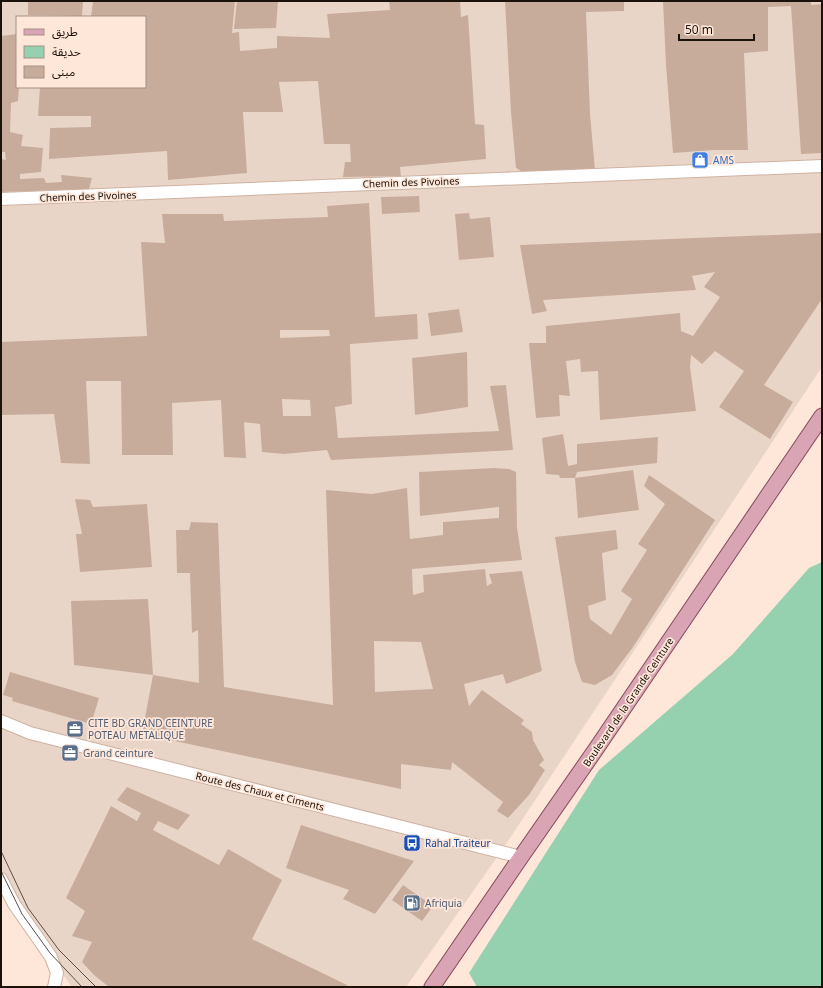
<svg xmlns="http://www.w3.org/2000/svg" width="823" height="988" viewBox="0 0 823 988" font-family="'Noto Sans','Noto Sans Arabic',sans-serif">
	<rect width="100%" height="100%" fill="#fee6d8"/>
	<path fill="#e9d5c7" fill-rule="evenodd" d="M1 1H822V367L502 850 406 987H72L10 902 1 868ZM17 17H145V87H17Z"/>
	<polygon fill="#96d1af" points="822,562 822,987 477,987 469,973 599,770 733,654 809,568"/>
	<g fill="#c8ac9b" fill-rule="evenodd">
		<polygon points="28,1 83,1 82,16 28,15"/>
		<polygon points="93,1 235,1 232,33 239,32 240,51 277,48 277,36 330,38 327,14 390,10 389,1 460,1 461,17 468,15 475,124 484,125 486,159 400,167 401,176 343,177 345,162 351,162 350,144 324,144 318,81 279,82 283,112 243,112 247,173 168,180 167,151 49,159 50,128 91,127 91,116 38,116 40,87 145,87 145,17 91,17"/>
		<polygon points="237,1 278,1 276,28 234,29"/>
		<polygon points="505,1 624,1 624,11 586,12 590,114 595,170 528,175 516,168 511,112"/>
		<polygon points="663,1 811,1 811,5 822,4 822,153 801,154 791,6 768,7 768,51 744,53 748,150 713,150 673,153 666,65"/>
		<polygon points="17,34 17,87 19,87 18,101 11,103 10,132 23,135 21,146 43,148 41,172 20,174 20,179 44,178 46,183 62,182 61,175 92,178 89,189 1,192 1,159 6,160 5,152 1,152 1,36"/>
		<polygon points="419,196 420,212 382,214 381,197"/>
		<path d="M369 203 375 317 417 314 418 339 350 344 352 404 335 407 338 438 499 431 490 386 506 385 513 450 331 460 327 450 284 454 262 452 260 424 244 422 246 458 224 457 221 400 172 403 173 455H122L121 381H86L90 464 61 463 54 414 1 415V342L147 336 141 242 165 243 162 214H223L224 221 328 217 327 206ZM280 330H329L330 336 280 338ZM282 399 310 400 311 416H283Z"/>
		<polygon points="469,213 470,219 490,217 494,257 459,260 455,214"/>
		<polygon points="822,233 822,299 764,385 793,402 770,439 719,407 744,371 715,351 702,364 691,355 690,367 696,411 600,420 598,371 581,372 580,359 566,361 570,396 559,395 560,416 536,418 529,343 546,343 546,326 680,313 681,331 693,336 720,297 704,287 715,272 692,276 696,290 543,300 547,311 532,314 520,245"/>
		<polygon points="459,309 463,332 431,336 428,313"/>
		<polygon points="467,352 468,407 415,415 412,358"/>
		<polygon points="563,434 568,466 577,464 577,444 658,437 657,463 577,472 575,478 633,470 639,510 578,518 575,478 560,478 559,475 546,474 542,438"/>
		<path d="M494 468 509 469 516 472 517 528 522 560 412 569 413 595 424 592 423 575 485 569 487 586 492 583 489 574 522 571 542 671 506 684 503 674 464 684 469 706 482 690 524 720 521 724 532 732 533 740 544 760 539 765 545 770 529 795 508 818 497 811 503 802 452 762 451 770 401 764V789L142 734 153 675 199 683 198 630 192 633 190 573H177L176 530H189L191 522 218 523 224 687 333 705 326 490 372 494 407 488 410 539 443 535V522L499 518V507L420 516 419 472ZM374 641 421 642 433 689 375 692Z"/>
		<polygon points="649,475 715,520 633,647 612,675 595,685 582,682 575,662 555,537 616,530 618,549 602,553 606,600 588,606 590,619 611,635 632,599 621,591 647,550 638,544 665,504 644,486"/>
		<polygon points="75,499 90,500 93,507 147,504 152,567 80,572 76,534 82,534"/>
		<polygon points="148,599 153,675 74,665 71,601"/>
		<polygon points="10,672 99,698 91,724 12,701 13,698 3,695"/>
		<polygon points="127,787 190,815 178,830 158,821 153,830 219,865 228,849 282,880 252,939 347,985 346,987 109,987 94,975 82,962 92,942 72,936 85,911 66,898 111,806 137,821 141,813 117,800"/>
		<polygon points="301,825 414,861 375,914 343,899 349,890 286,868"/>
		<polygon points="403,885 433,906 422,921 392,900"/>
	</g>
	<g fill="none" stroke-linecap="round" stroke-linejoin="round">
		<defs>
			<g id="minor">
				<polyline points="1,199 822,166"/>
				<polyline points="1,721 30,733 521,857"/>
				<polyline points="1,879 14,904 51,957 57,973 54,987"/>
			</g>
			<polyline id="major" points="432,987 521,857 596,749 822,416"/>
		</defs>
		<use href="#minor" stroke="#ceb2a1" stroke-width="14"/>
		<use href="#major" stroke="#864959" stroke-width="17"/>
		<use href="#minor" stroke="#fff" stroke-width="12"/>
		<use href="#major" stroke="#d9a4b4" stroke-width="15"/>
		<g stroke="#5c4e46" stroke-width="1">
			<polyline points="1,851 28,908 59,950 96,987"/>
			<polyline points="1,871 22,914 50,953 82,987"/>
		</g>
	</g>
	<defs>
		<symbol id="shop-square" viewBox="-11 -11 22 22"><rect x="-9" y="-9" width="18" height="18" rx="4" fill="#3f7fe0" stroke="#fee6d8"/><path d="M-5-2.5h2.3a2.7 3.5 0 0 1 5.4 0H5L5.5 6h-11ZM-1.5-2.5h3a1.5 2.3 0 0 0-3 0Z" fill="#fff"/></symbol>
		<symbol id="office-square" viewBox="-11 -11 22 22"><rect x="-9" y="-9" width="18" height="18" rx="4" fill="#5c6f8a" stroke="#fee6d8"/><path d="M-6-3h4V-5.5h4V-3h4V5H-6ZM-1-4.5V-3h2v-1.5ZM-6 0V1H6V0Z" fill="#fff"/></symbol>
		<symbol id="bus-square" viewBox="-11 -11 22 22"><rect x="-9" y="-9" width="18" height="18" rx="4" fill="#1a4fb4" stroke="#fee6d8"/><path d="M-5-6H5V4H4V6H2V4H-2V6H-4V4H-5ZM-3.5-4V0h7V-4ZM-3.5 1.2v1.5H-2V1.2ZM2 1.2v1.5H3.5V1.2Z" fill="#fff"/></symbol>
		<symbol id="fuel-square" viewBox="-11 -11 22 22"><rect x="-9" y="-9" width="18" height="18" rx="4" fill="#5c6f8a" stroke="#fee6d8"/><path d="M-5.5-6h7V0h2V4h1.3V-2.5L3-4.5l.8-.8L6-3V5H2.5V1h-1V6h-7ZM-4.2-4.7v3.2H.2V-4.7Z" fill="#fff"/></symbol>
	</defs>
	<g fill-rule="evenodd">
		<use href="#shop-square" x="690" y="150" width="20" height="20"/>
		<use href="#office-square" x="65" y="719" width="20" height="20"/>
		<use href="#office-square" x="60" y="743" width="20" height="20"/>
		<use href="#bus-square" x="402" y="833" width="20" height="20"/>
		<use href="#fuel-square" x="402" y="893" width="20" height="20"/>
	</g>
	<g text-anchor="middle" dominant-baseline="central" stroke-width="3.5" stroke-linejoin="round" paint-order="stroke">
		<g font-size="10" fill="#366cbe" stroke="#fee6d8" text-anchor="start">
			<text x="713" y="160">AMS</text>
		</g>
		<g font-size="10" fill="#1b120c" stroke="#fee6d8">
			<text transform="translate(411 182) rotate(-2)">Chemin des Pivoines</text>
			<text transform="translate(88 196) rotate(-2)">Chemin des Pivoines</text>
			<text transform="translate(628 702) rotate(-56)">Boulevard de la Grande Ceinture</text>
			<text transform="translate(260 791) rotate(14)">Route des Chaux et Ciments</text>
		</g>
		<g font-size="10" fill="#4e5e75" stroke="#fee6d8" text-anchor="start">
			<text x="88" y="723">CITE BD GRAND CEINTURE<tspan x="88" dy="12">POTEAU METALIQUE</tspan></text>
			<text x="83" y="753">Grand ceinture</text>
			<text x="425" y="903">Afriquia</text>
		</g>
		<g font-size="10" fill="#164399" stroke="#fee6d8" text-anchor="start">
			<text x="425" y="843">Rahal Traiteur</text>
		</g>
	</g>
	<rect width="823" height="988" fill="none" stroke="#1b120c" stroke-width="4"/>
	<rect x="16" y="16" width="130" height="72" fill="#fee6d8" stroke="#a39186"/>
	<rect x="24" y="29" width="20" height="6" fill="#d9a4b4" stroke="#a39186"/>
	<text x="52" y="36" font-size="12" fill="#1b120c">طريق</text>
	<rect x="24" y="46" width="20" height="12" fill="#96d1af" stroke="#a39186"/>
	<text x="52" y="56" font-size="12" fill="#1b120c">حديقة</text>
	<rect x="24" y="66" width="20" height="12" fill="#c8ac9b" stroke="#a39186"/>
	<text x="52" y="76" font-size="12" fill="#1b120c">مبنى</text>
	<path d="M679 34v6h75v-6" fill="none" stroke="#1b120c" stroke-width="2"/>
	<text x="685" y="34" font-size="12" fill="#1b120c" stroke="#fee6d8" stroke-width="3" paint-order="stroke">50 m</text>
</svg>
